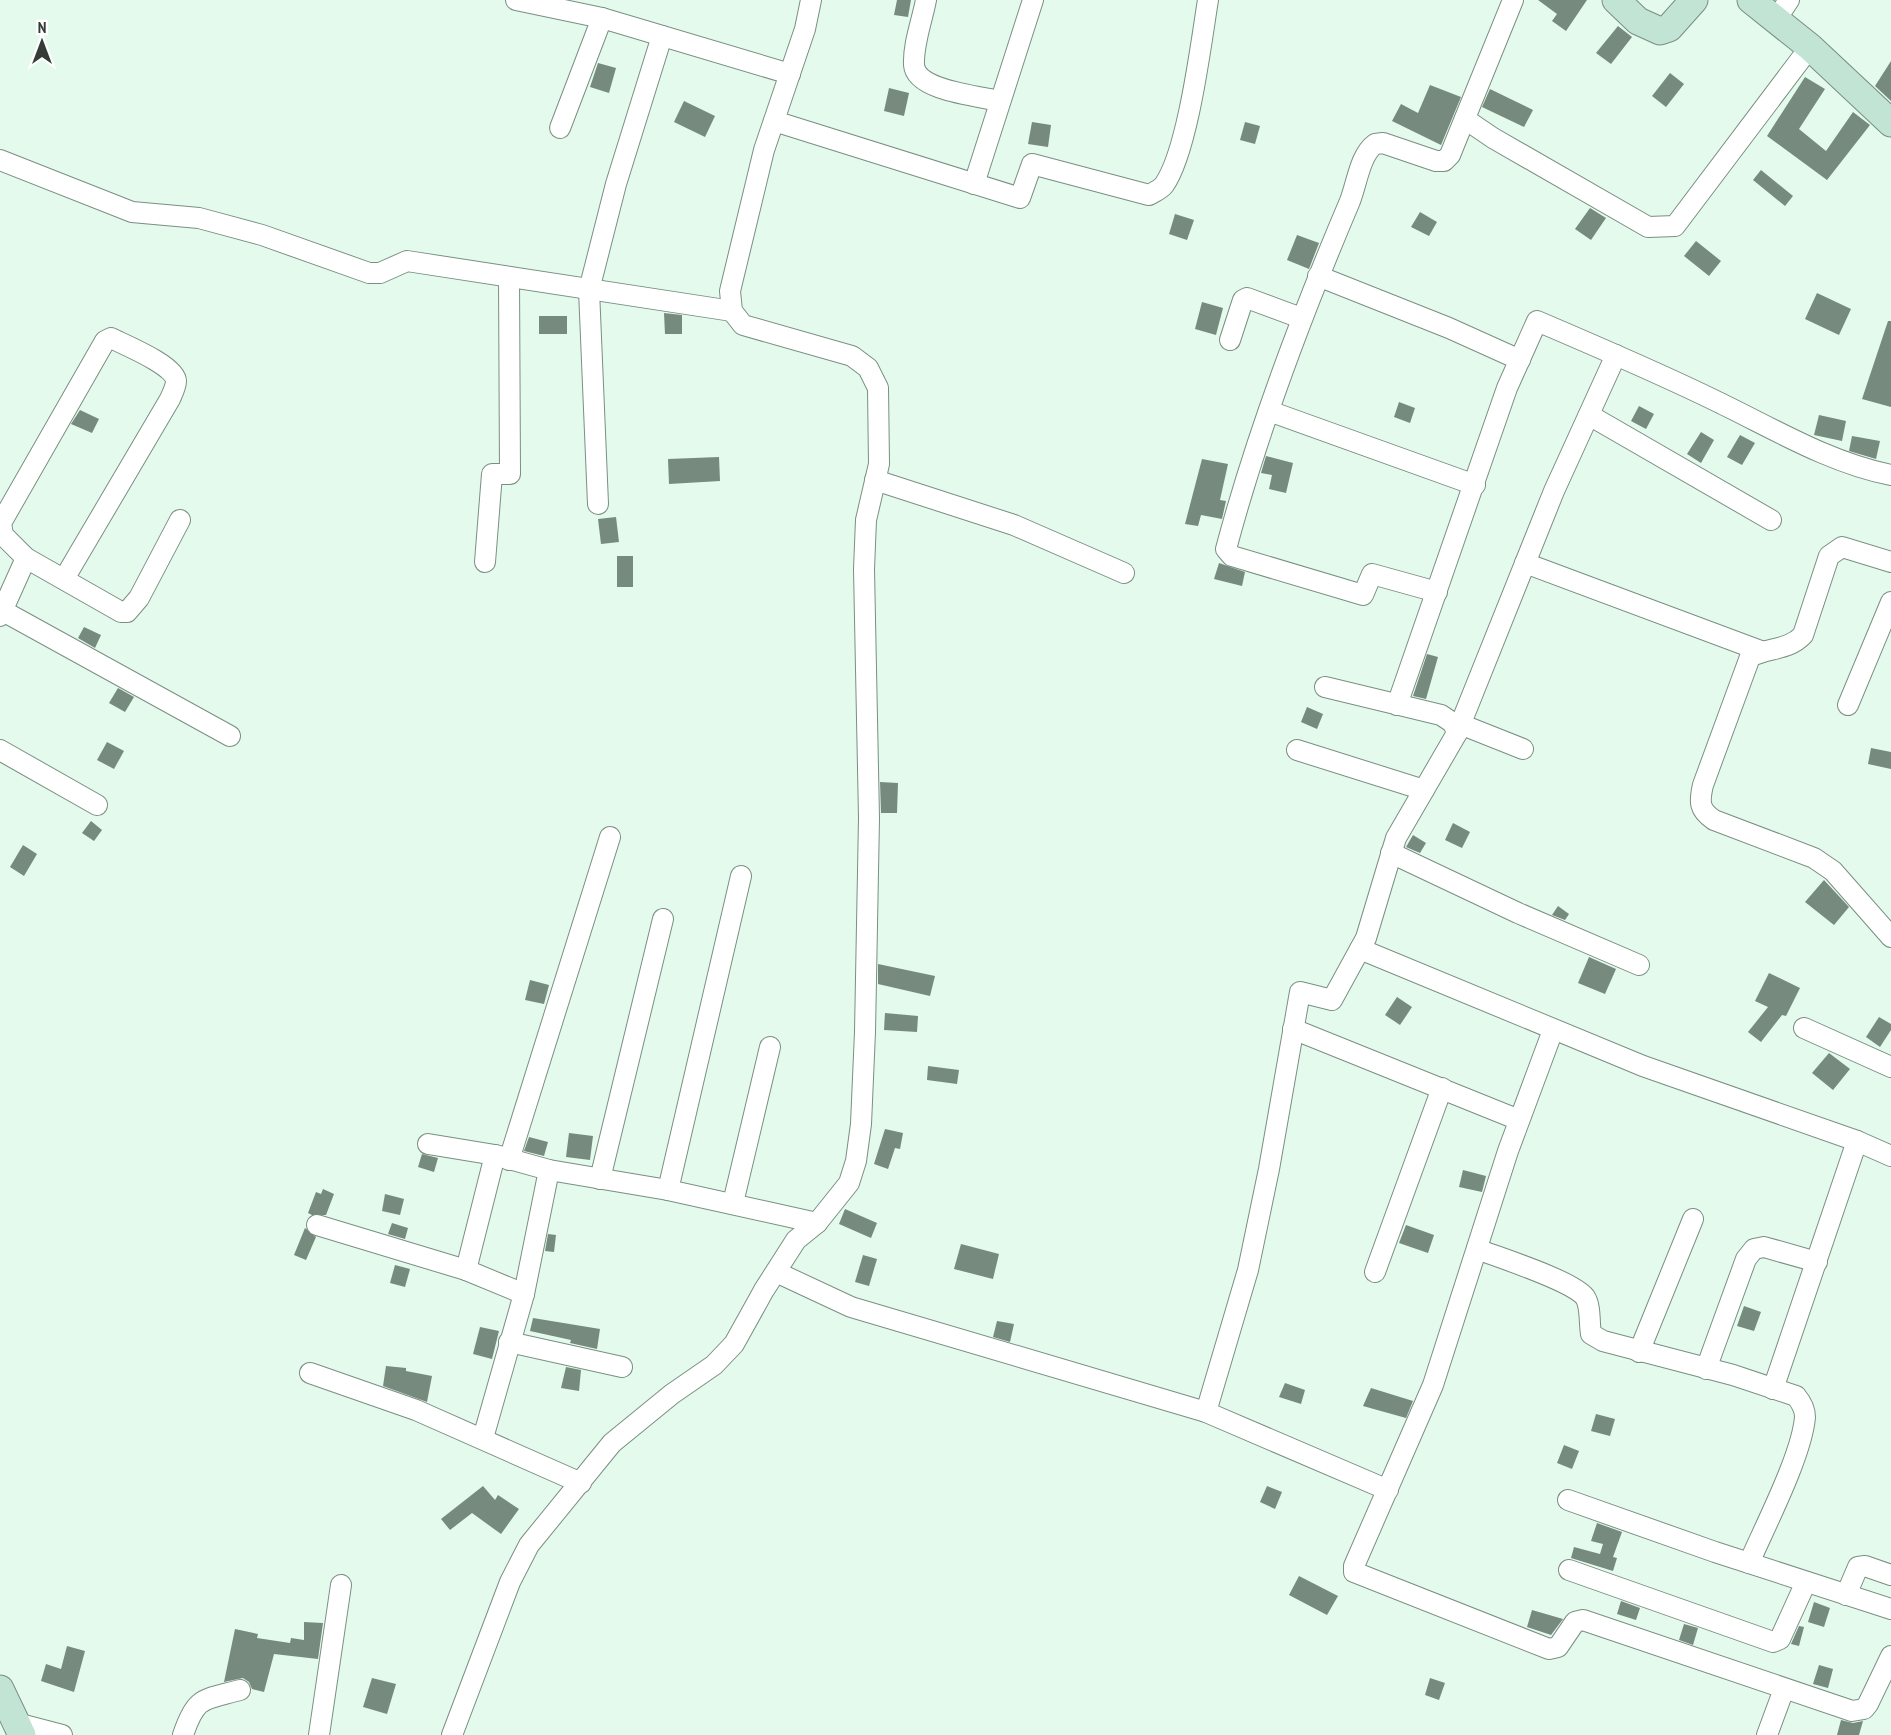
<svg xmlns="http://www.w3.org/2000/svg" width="1891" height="1735" viewBox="0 0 1891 1735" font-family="'PT Sans Narrow',sans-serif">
	<rect width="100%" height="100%" fill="#e4faed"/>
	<g fill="#768a7e">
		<polygon points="897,0 911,0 908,17 894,15"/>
		<polygon points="1538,0 1587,0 1566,31 1552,21 1557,14"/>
		<polygon points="1618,26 1632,37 1611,64 1596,53"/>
		<polygon points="1891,61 1891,101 1875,86"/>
		<polygon points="598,63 616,68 609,93 590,87"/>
		<polygon points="1670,73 1684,84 1666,107 1652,96"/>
		<polygon points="1805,77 1825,89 1799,129 1826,151 1853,112 1870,125 1827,180 1767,136"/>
		<polygon points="1430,85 1461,97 1441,145 1392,121 1401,104 1418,113"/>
		<polygon points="889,88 909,93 904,116 884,111"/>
		<polygon points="1490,89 1533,110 1524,127 1482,107"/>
		<polygon points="684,101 715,116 705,137 674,122"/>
		<polygon points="1032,122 1051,125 1048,147 1028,144"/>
		<polygon points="1245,122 1260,126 1255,144 1240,140"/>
		<polygon points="1761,170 1793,196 1785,206 1753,180"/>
		<polygon points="1590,208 1606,218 1591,240 1575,229"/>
		<polygon points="1420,212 1437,222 1429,236 1411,227"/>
		<polygon points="1175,214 1194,220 1187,240 1169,234"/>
		<polygon points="1297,235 1319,243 1309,269 1287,260"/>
		<polygon points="1696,241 1721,261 1709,276 1684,256"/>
		<polygon points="1817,293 1851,309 1839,335 1805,319"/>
		<polygon points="1202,302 1223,308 1216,335 1195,329"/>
		<polygon points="664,313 682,315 682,334 665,334"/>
		<rect x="539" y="316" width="28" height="18"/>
		<polygon points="1888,321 1891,321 1891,407 1862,399"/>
		<polygon points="1399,402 1415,408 1410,423 1394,417"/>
		<polygon points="1639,406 1654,414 1646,429 1631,421"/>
		<polygon points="80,410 99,419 92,433 71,424"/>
		<polygon points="1819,415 1846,421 1842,441 1814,435"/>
		<polygon points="1701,432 1714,440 1701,463 1687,454"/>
		<polygon points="1740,435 1755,443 1742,465 1727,457"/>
		<polygon points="1852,436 1880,441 1876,459 1849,451"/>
		<polygon points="1266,456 1293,463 1286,493 1269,489 1272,475 1261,473"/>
		<polygon points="719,457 720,481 669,484 668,459"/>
		<polygon points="1202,459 1228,464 1220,500 1226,501 1222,519 1201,515 1198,526 1185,524"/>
		<polygon points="616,517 619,542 601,544 598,519"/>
		<rect x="617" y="556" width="16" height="31"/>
		<polygon points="1219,563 1245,572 1242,586 1214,579"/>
		<polygon points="84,627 101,635 95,648 78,638"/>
		<polygon points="1427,654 1438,657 1426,699 1413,696"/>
		<polygon points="118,688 134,697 125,712 109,703"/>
		<polygon points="1307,707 1323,714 1317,729 1301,722"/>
		<polygon points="107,742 124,751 114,769 97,760"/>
		<polygon points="1871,748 1891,752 1891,769 1868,764"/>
		<polygon points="880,782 898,783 897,813 881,813"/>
		<polygon points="91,821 102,830 94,841 82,833"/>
		<polygon points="1453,823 1470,832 1462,848 1445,840"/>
		<polygon points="1413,835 1426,843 1420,853 1406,847"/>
		<polygon points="23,845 37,854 24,876 10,867"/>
		<polygon points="1824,880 1849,907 1834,925 1805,902"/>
		<polygon points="1558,906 1569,914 1565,920 1552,915"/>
		<polygon points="1589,957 1616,969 1605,994 1578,983"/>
		<polygon points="878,964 935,976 930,996 878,984"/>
		<polygon points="1769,973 1800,988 1786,1016 1782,1015 1761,1042 1748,1032 1768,1007 1755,1001"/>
		<polygon points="530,980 549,985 544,1004 525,1000"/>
		<polygon points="1397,997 1412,1007 1400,1025 1385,1015"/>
		<polygon points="885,1013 918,1016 917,1032 884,1030"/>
		<polygon points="1879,1017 1891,1024 1891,1030 1880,1047 1866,1037"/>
		<polygon points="1829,1053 1850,1069 1833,1090 1812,1073"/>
		<polygon points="928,1066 959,1070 957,1084 927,1080"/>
		<polygon points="885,1129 903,1133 900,1149 895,1148 888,1169 874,1164"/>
		<polygon points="569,1133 593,1136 590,1160 566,1157"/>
		<polygon points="529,1137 548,1142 544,1156 524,1151"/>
		<polygon points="422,1154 438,1158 434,1172 418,1167"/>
		<polygon points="1463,1170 1486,1176 1482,1192 1459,1187"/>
		<polygon points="323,1189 334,1194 326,1215 312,1215 308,1213 316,1192 321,1194"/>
		<polygon points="385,1194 404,1199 400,1215 382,1211"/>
		<polygon points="845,1209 877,1223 871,1238 839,1224"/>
		<polygon points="392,1223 408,1228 405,1239 388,1234"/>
		<polygon points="1406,1225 1434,1235 1428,1253 1399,1243"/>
		<polygon points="305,1228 316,1237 306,1260 294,1255"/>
		<polygon points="548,1234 556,1235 554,1252 545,1251"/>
		<polygon points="961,1244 999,1254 993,1279 954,1269"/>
		<polygon points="863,1255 877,1259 869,1286 855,1282"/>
		<polygon points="395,1265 410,1269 405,1287 390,1283"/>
		<polygon points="1744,1306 1761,1312 1754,1331 1737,1326"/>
		<polygon points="533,1318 600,1329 597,1349 570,1343 571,1340 530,1331"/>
		<polygon points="997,1321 1014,1324 1010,1342 993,1337"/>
		<polygon points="480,1327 499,1331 492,1359 473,1354"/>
		<polygon points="386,1366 406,1368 406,1371 432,1376 427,1402 383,1386"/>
		<polygon points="566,1367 581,1370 579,1391 561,1388"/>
		<polygon points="1285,1383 1305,1390 1301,1404 1279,1397"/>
		<polygon points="1371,1388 1413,1401 1406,1418 1363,1406"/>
		<polygon points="1596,1414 1615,1419 1610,1436 1591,1431"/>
		<polygon points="1564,1445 1579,1451 1572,1469 1557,1463"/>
		<polygon points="483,1486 495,1500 498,1495 519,1509 501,1534 472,1513 450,1530 441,1519"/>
		<polygon points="1267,1486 1282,1492 1275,1509 1260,1502"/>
		<polygon points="1597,1523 1622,1532 1613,1557 1617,1558 1613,1571 1571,1558 1574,1547 1600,1554 1603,1544 1591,1541"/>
		<polygon points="1299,1576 1338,1596 1327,1615 1289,1595"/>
		<polygon points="1621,1601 1640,1608 1636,1620 1617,1614"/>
		<polygon points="1814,1602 1830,1608 1824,1627 1808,1622"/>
		<polygon points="1532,1610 1563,1619 1551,1635 1527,1627"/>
		<polygon points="304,1622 323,1623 318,1659 274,1654 264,1692 252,1689 249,1682 243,1678 224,1682 235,1629 258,1634 257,1638 290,1643 291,1638 304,1640"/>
		<polygon points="1684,1624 1698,1628 1693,1645 1679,1640"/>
		<polygon points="1799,1626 1804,1627 1799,1646 1791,1644"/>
		<polygon points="67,1646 85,1651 74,1692 41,1681 46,1664 61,1669"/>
		<polygon points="1819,1665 1833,1669 1828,1688 1813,1684"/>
		<polygon points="372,1678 396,1684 387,1714 363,1707"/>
		<polygon points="1430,1678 1445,1683 1439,1700 1425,1695"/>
		<polygon points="1841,1720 1853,1723 1863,1721 1859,1735 1837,1735"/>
	</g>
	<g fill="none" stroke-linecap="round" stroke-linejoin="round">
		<defs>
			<g id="street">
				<polyline points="516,0 602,18 790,74"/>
				<path d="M926 0C922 21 913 44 914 65 916 91 979 96 1000 101"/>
				<polyline points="1775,21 1789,0"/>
				<polyline points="1465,119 1493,138 1648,227 1675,226 1810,47"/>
				<path d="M774 121 1020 198 1032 164 1149 195C1154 192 1160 190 1164 185 1188 151 1201 43 1208 0"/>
				<polyline points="560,128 602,18"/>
				<polyline points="0,160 132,212 199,218 262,235 369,273 380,273 407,261 732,311"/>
				<polyline points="974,184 1033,0"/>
				<polyline points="1318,276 1449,328 1520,360"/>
				<polyline points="1230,340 1243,300 1247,298 1301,318"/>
				<polyline points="1269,411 1475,485"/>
				<polyline points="1589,415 1771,520"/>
				<polyline points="875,480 1014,525 1124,573"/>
				<polyline points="598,504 589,290 616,184 662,36"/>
				<polyline points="26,558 121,612 127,612 139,598 180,520"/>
				<polyline points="485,562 492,474 510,474 509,277"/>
				<path d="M1891 562 1842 547 1829 556 1803 635C1788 651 1768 647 1750 657L1703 785C1699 802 1699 810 1714 820L1814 858 1833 871 1891 937"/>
				<polyline points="1525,563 1761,651"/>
				<path d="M1437 592 1372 574 1363 595 1232 556 1226 549C1258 429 1302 314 1350 201 1357 183 1360 155 1375 144L1383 143 1436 161H1444L1450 155 1513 0"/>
				<polyline points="3,611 230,736"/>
				<path d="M0 616 26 558 3 535 1 523 105 341 111 338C125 345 176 366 176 381 176 387 172 394 170 399L64 579"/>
				<path d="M1397 705 1507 388 1537 321C1598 347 1659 373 1718 402 1774 429 1830 463 1891 475"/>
				<polyline points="1848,705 1891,602"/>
				<polyline points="1460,724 1523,749"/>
				<polyline points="1457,733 1554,491 1616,355"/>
				<polyline points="0,750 97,805"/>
				<polyline points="1297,750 1424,790"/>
				<polyline points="1391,853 1518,913 1639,965"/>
				<polyline points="1360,949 1643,1066 1857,1141 1891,1156"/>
				<polyline points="1804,1028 1891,1067"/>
				<polyline points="1293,1029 1519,1120"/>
				<polyline points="1553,1030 1508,1151 1433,1385 1354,1566 1354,1572 1549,1649 1558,1647 1575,1622 1583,1620 1852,1711 1864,1709 1868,1704 1891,1656"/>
				<polyline points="428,1144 495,1155 549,1170 668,1190 817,1223"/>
				<polyline points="509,1160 610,837"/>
				<polyline points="600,1179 663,919"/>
				<polyline points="668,1190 741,876"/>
				<polyline points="733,1203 770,1047"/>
				<polyline points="317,1225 466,1270 524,1294"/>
				<path d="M1477 1249C1500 1258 1571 1280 1585 1297 1591 1306 1589 1323 1591 1334L1603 1341 1733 1375 1796 1396C1801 1402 1805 1408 1805 1417 1802 1455 1765 1526 1749 1563"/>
				<polyline points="466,1270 495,1155"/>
				<polyline points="776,1272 851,1307 1206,1412 1388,1490"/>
				<polyline points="1375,1272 1442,1088"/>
				<polyline points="509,1342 622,1367"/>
				<polyline points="1639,1352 1693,1219"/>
				<polyline points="1706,1369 1746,1259 1754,1249 1764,1247 1817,1262"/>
				<polyline points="310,1373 416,1410 581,1483"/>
				<polyline points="1773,1389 1857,1141"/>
				<polyline points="1206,1412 1248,1270 1269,1169 1300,992 1332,1000 1366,938 1396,838 1457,733 1453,723 1441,715 1325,687"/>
				<polyline points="483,1438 524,1294 549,1170"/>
				<polyline points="1568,1500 1715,1552 1891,1609"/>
				<polyline points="1569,1570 1773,1642 1780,1639 1806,1582"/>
				<polyline points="1846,1595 1858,1567 1865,1566 1891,1575"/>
				<polyline points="16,1723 62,1735"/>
				<path d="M183 1735C196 1696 203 1700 240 1690"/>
				<polyline points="319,1735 341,1585"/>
				<polyline points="452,1735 510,1582 529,1545 612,1443 672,1394 714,1365 734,1344 764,1290 796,1240 817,1223 849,1183 856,1161 861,1124 865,1032 869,818 864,569 866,520 879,464 878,388 868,368 852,356 743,325 732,311 730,291 764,150 805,29 811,0"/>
				<polyline points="1767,1735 1784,1689"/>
			</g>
			<g id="secondary">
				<polyline points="1616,0 1638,21 1660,31 1669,28 1694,0"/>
				<polyline points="1751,0 1810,47 1891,123"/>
				<polyline points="0,1689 22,1735"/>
			</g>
		</defs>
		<use href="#street" stroke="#7a8f83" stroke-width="22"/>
		<use href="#secondary" stroke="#7a8f83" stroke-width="29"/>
		<use href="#street" stroke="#fff" stroke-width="20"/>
		<use href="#secondary" stroke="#c1e4d5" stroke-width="27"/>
	</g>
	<g transform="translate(42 42)" stroke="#ffffff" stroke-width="4.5" paint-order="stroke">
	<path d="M0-4.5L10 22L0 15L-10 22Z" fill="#333c37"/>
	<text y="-9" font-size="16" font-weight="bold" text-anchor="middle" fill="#333c37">N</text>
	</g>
</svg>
